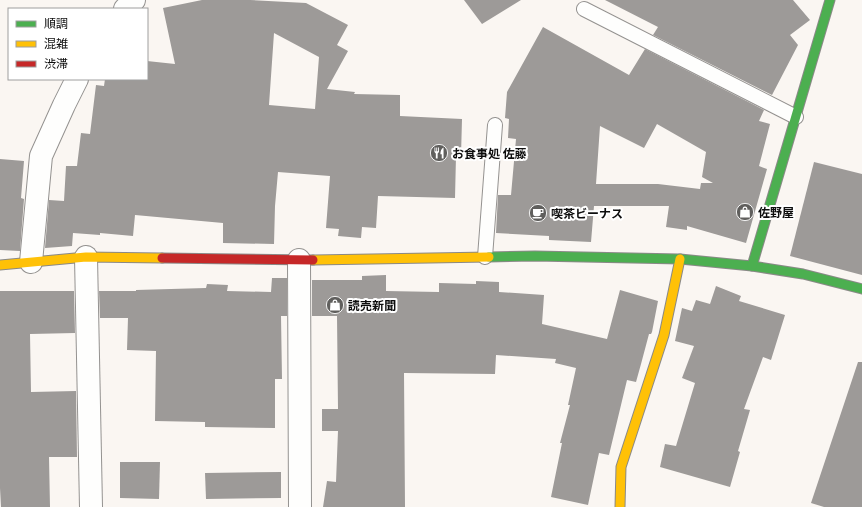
<svg xmlns="http://www.w3.org/2000/svg" width="862" height="507" viewBox="0 0 862 507" font-family="Merriweather,'Noto Sans JP',serif">
	<rect width="100%" height="100%" fill="#faf6f2"/>
	<g fill="#9d9a98" fill-rule="evenodd">
		<path d="M202 0H250L306 3 348 25 337 45 348 51 327 89 355 92 354 94 400 95V116L462 119 461 156H456L455 198 378 196 376 228 362 227 361 238 338 236 339 229 326 228 330 176 278 172 275 206 274 244 223 243V223L135 215 133 236 100 233V235L73 233 72 246 45 248 49 200 64 201 66 166H77L81 133 90 134 96 85 104 86 105 79H147V61L175 64 163 8ZM274 33 319 57 315 109 269 105Z"/>
		<polygon points="464,0 521,0 482,24"/>
		<polygon points="605,0 793,0 810,20 790,35 798,45 772,95 653,35 658,27"/>
		<path d="M543 27 629 75 645 49 764 110 759 121 770 124 759 166 767 169 746 243 687 226V230L666 227 669 206H594L591 242 549 240V236L496 233 498 195H511L516 139 508 138 509 119 505 118 507 92ZM657 124 706 152 702 177 713 183H701L700 189 658 184H596L600 126 644 148Z"/>
		<polygon points="0,159 24,161 21,198 24,199 20,251 0,250"/>
		<polygon points="814,162 862,174 862,275 790,256"/>
		<polygon points="386,275 386,291 439,292 439,283 476,284 476,281 499,282 499,292 544,295 542,324 607,339 620,290 658,301 652,332 651,334 649,334 641,364 636,382 627,380 609,455 599,453 588,505 551,497 562,443 560,443 570,405 568,405 576,368 555,363 556,359 496,355 495,374 404,373 405,507 323,507 327,481 336,482 338,431 322,431 322,409 338,409 337,316 312,316 312,280 362,280 362,276"/>
		<polygon points="272,278 287,278 287,316 281,316 282,379 275,379 275,428 205,427 205,422 155,421 156,351 127,350 128,318 100,318 99,291 136,291 136,290 206,288 207,284 228,285 227,291 271,292"/>
		<polygon points="716,286 741,296 739,301 785,315 771,360 763,357 744,409 750,410 738,451 740,452 730,487 660,467 665,444 676,446 695,383 682,378 694,346 675,341 682,308 692,311 696,300 710,304"/>
		<polygon points="0,291 74,291 75,333 30,334 31,392 76,391 77,457 49,457 50,507 1,507 0,488"/>
		<polygon points="858,362 862,362 862,507 824,507 811,503"/>
		<polygon points="120,462 160,462 159,499 120,498"/>
		<polygon points="281,472 281,498 206,499 205,473"/>
	</g>
	<g fill="none" stroke-linecap="round" stroke-linejoin="round">
		<defs>
			<g id="lane">
				<polyline points="584,9 796,117"/>
				<polyline points="485,257 495,125"/>
			</g>
			<g id="street">
				<polyline points="125,9 134,0"/>
				<polyline points="86,257 91,507"/>
				<polyline points="299,260 300,507"/>
				<polyline points="31,262 41,156 64,105 77,79"/>
			</g>
			<g id="fast">
				<polyline points="489,257 535,256 680,259 752,266 803,274 862,289"/>
				<polyline points="752,266 830,0"/>
			</g>
			<g id="slow">
				<polyline points="313,260 489,257"/>
				<polyline points="0,265 86,257 162,258"/>
				<polyline points="620,507 621,467 664,335 680,259"/>
			</g>
			<polyline id="jam" points="162,258 313,260"/>
		</defs>
		<use href="#lane" stroke="#949290" stroke-width="16"/>
		<use href="#street" stroke="#949290" stroke-width="24"/>
		<use href="#fast" stroke="#8a8987" stroke-width="11"/>
		<use href="#slow" stroke="#8a8987" stroke-width="11"/>
		<use href="#jam" stroke="#8a8987" stroke-width="11"/>
		<use href="#lane" stroke="#fefefd" stroke-width="14"/>
		<use href="#street" stroke="#fefefd" stroke-width="22"/>
		<use href="#fast" stroke="#4caf50" stroke-width="9"/>
		<use href="#slow" stroke="#ffc107" stroke-width="9"/>
		<use href="#jam" stroke="#c62828" stroke-width="9"/>
	</g>
	<defs>
		<symbol id="restaurant-disc" viewBox="-11 -11 22 22"><circle r="9.5" fill="#605f5d" stroke="#fff"/><path d="M-5-6h1v4h1v-4h1v4h1v-4h1v5L-1.5 .5V6h-2V.5L-5-1ZM5-6V6H3V1.5H1.5Q1.5-4 5-6Z" fill="#fff"/></symbol>
		<symbol id="shop-disc" viewBox="-11 -11 22 22"><circle r="9.5" fill="#605f5d" stroke="#fff"/><path d="M-5-2.5h2.3a2.7 3.5 0 0 1 5.4 0H5L5.5 6h-11ZM-1.5-2.5h3a1.5 2.3 0 0 0-3 0Z" fill="#fff"/></symbol>
		<symbol id="cafe-disc" viewBox="-11 -11 22 22"><circle r="9.5" fill="#605f5d" stroke="#fff"/><path d="M-5.5-4.5H6V0H3Q3 3.5 0 3.5H-2.5Q-5.5 3.5-5.5 0ZM3-3.2v2h1.7v-2ZM-6 4.5H4V6H-6Z" fill="#fff"/></symbol>
	</defs>
	<g fill-rule="evenodd">
		<use href="#restaurant-disc" x="429" y="143" width="20" height="20"/>
		<use href="#shop-disc" x="735" y="202" width="20" height="20"/>
		<use href="#cafe-disc" x="528" y="203" width="20" height="20"/>
		<use href="#shop-disc" x="325" y="295" width="20" height="20"/>
	</g>
	<g text-anchor="middle" dominant-baseline="central" stroke-width="4" stroke-linejoin="round" paint-order="stroke">
		<g font-size="12" font-weight="bold" fill="#0d0d0d" stroke="#fff" text-anchor="start">
			<text x="452" y="153">お食事処 佐藤</text>
			<text x="758" y="212">佐野屋</text>
			<text x="551" y="213">喫茶ビーナス</text>
			<text x="348" y="305">読売新聞</text>
		</g>
	</g>
	<rect x="8" y="8" width="140" height="72" fill="#ffffff" stroke="#9e9e9e"/>
	<rect x="16" y="21" width="20" height="6" fill="#4caf50" stroke="#9e9e9e"/>
	<text x="44" y="28" font-size="12" fill="#0d0d0d">順調</text>
	<rect x="16" y="41" width="20" height="6" fill="#ffc107" stroke="#9e9e9e"/>
	<text x="44" y="48" font-size="12" fill="#0d0d0d">混雑</text>
	<rect x="16" y="61" width="20" height="6" fill="#c62828" stroke="#9e9e9e"/>
	<text x="44" y="68" font-size="12" fill="#0d0d0d">渋滞</text>
</svg>
